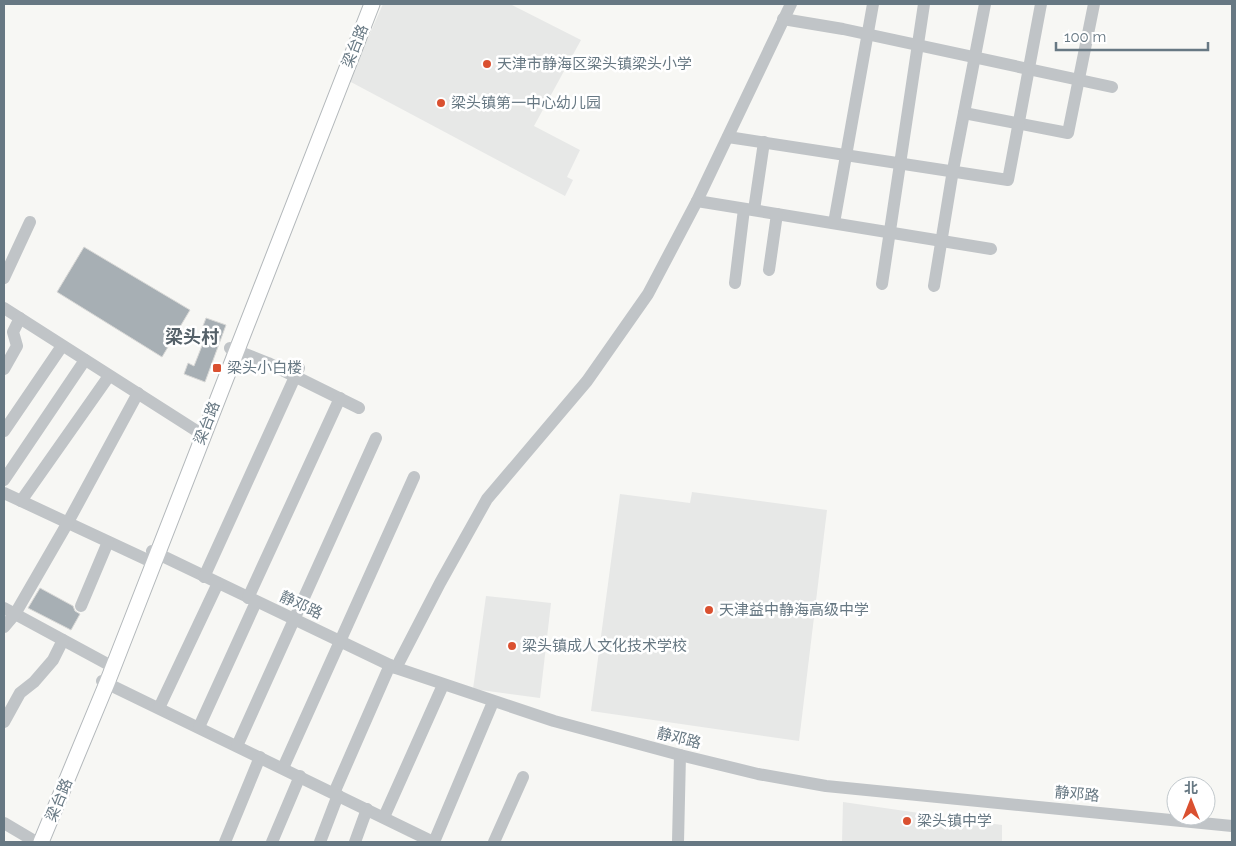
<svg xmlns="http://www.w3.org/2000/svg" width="1236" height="846" viewBox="0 0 1236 846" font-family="Raleway,'Noto Sans SC',sans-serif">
	<rect width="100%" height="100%" fill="#f7f7f4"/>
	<g fill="#e7e8e7">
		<polygon points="383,4 510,4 581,40 534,126 580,150 567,177 573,180 565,196 349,81"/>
		<polygon points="692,492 827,510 799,741 591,711 620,494 690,503"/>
		<polygon points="486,596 551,603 540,698 473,689"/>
		<polygon points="843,802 1002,825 1002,842 842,842"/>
	</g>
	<g fill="#a7afb4" stroke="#d8d8d6">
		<polygon points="84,247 190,310 162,357 57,292"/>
		<polygon points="206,318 226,325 205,382 184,374 188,363 194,366 209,328 203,326"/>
		<polygon points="40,588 73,606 75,611 80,614 71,630 28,608"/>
	</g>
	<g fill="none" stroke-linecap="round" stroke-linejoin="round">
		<defs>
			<polyline id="major" points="41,842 107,683 372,4"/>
		</defs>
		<use href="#major" stroke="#b3b8bb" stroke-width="17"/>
		<g stroke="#c0c4c7" stroke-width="12">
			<polyline points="783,19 843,29 1112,87"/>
			<polyline points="964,113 1068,133 1094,4"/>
			<polyline points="728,137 1008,180 1041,4"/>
			<polyline points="697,201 991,249"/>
			<polyline points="754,210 764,142"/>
			<polyline points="834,223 873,4"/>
			<polyline points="769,270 777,214"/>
			<polyline points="4,278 30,222"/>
			<polyline points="735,283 744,209"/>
			<polyline points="882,284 924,4"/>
			<polyline points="934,286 953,170 985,4"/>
			<polyline points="4,308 203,435"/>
			<polyline points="230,348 268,363 359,408"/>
			<polyline points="4,369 17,346 13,332 20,318"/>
			<polyline points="4,431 62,346"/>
			<polyline points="4,480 85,360"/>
			<polyline points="4,493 154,563"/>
			<polyline points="21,501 109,376"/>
			<polyline points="152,551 396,668 554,721 680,755 758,774 826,786 1232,826"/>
			<polyline points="204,577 299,368"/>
			<polyline points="248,598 340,398"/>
			<polyline points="81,606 108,542"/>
			<polyline points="4,608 113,667"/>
			<polyline points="4,627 15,614 67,524 138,393"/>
			<polyline points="396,668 440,583 487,499 587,381 648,294 697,201 791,4"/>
			<polyline points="102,681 433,842"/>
			<polyline points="159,708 218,583"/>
			<polyline points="4,722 20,693 34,682 53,660 63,640"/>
			<polyline points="199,727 256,602"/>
			<polyline points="237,746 376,438"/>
			<polyline points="283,768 414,477"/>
			<polyline points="334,793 390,665"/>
			<polyline points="384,817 443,685"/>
			<polyline points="4,823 36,842"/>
			<polyline points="225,842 260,757"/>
			<polyline points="272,842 300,776"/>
			<polyline points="320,842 338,795"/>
			<polyline points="355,842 367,809"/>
			<polyline points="434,842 493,702"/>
			<polyline points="494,842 523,777"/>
			<polyline points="678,842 680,755"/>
		</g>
		<use href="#major" stroke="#fff" stroke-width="15"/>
	</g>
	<g fill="#da5030" stroke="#fff" stroke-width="2">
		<circle cx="487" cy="64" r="5"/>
		<circle cx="441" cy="103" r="5"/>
		<rect x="212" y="363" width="10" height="10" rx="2.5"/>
		<circle cx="709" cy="610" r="5"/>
		<circle cx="512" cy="646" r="5"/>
		<circle cx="907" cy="821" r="5"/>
	</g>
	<g text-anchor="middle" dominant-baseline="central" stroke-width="5" stroke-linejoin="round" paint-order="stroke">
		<g font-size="15" fill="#677883" stroke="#fff">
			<text transform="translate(355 46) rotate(-68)">梁台路</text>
			<text transform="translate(207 423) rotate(-69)">梁台路</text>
			<text transform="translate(301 605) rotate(25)">静邓路</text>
			<text transform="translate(679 738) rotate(14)">静邓路</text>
			<text transform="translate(1077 794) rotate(5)">静邓路</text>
			<text transform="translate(59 800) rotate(-67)">梁台路</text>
		</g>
		<g font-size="15" fill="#677883" stroke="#fff" text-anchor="start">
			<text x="497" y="64">天津市静海区梁头镇梁头小学</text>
			<text x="451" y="103">梁头镇第一中心幼儿园</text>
			<text x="227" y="368">梁头小白楼</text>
			<text x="719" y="610">天津益中静海高级中学</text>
			<text x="522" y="646">梁头镇成人文化技术学校</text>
			<text x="917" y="821">梁头镇中学</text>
		</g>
		<g font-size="18" font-weight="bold" fill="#556169" stroke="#fff">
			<text x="192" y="336">梁头村</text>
		</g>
	</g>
	<rect width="1236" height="846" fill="none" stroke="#677883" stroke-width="10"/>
	<g transform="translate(1191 801)"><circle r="24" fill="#ffffff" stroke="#c2c9cd"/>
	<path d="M0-4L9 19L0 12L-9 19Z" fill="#da5030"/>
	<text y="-8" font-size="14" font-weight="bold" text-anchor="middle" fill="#677883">北</text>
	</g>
	<path d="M1056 42v8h152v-8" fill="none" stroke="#677883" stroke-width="2.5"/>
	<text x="1064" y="42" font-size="15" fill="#677883" stroke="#ffffff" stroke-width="4" paint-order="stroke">100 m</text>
</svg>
